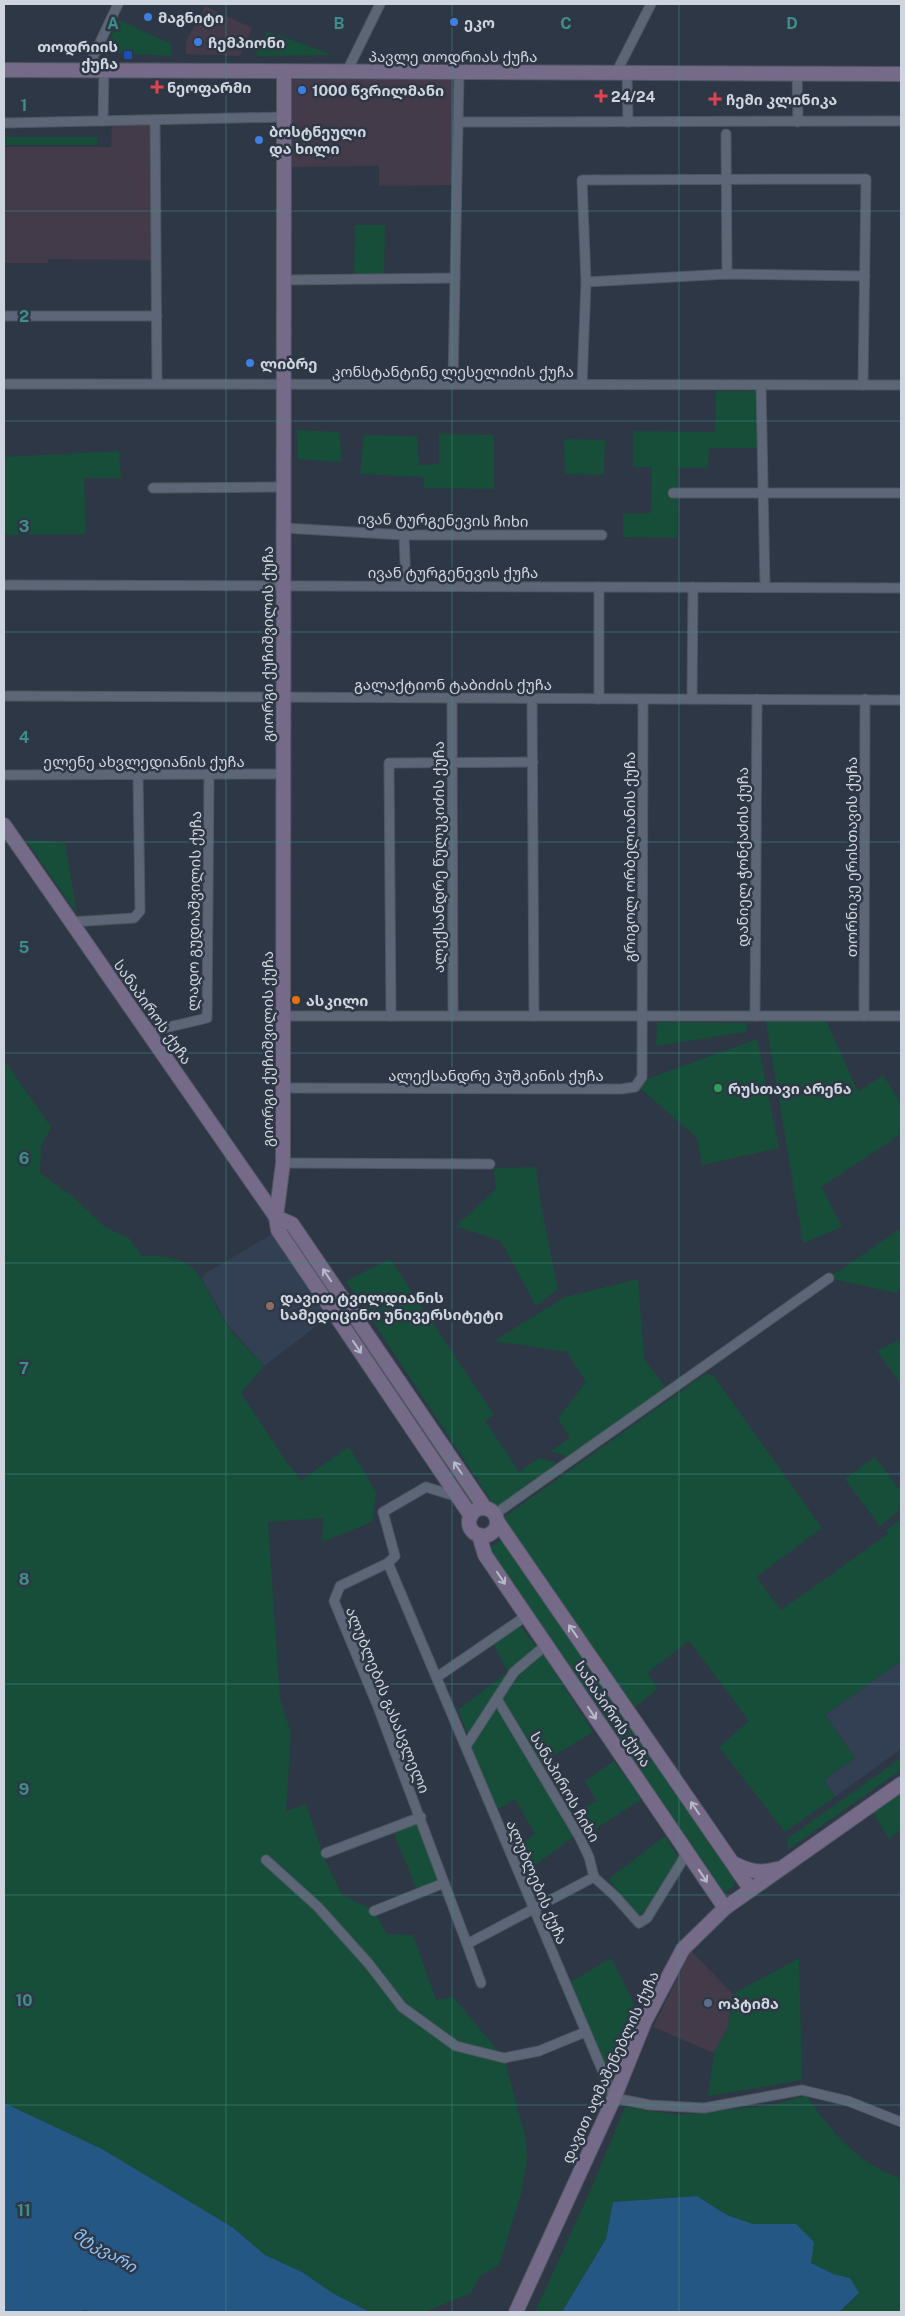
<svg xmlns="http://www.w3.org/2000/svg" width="905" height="2316" viewBox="0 0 905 2316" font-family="'Public Sans','Noto Sans Georgian',sans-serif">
	<rect width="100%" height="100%" fill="#2e3745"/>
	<g fill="#433a4a">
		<polygon points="205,6 252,28 240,56 186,54 186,41"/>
		<polygon points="292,80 455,80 455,185 379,186 379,166 292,167"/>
		<polygon points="112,124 155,125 153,260 48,259 48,263 4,263 4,147 111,147"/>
		<polygon points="691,1951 733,1994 728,2027 714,2053 653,2027"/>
	</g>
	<g fill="#333f53">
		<polygon points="274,1233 330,1316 264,1366 227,1324 202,1279 206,1273"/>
		<polygon points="901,1661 901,1749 835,1797 824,1780 855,1758 825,1715"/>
	</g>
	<g fill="#174e39">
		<polygon points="119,20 171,44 171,56 103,52"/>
		<polygon points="267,31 333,55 255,56"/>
		<rect x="4" y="137" width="93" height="8"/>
		<polygon points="355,225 385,225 384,277 354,277"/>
		<polygon points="716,391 757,391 757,448 709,448 708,468 678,468 677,538 623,537 623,514 651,513 652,467 633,467 633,431 715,432"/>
		<polygon points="297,430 339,432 342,462 298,459"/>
		<polygon points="439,434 494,435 494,489 424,488 423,477 360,474 364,435 417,436 419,465 439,464"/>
		<polygon points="564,439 605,440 604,475 565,474"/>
		<polygon points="119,451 121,478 84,478 86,534 4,535 4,457"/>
		<polygon points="26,840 65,843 77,914"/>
		<polygon points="768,1020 826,1020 858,1092 883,1075 901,1104 901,1134 821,1187 842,1227 803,1243 766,1022"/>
		<polygon points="657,1022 747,1023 746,1032 656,1046"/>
		<polygon points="757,1039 779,1148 702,1165 697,1138 640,1088 647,1079"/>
		<path d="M4 1060 51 1127 41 1147 40 1173 72 1196 105 1227 129 1238 142 1256C204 1254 198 1280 226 1323 236 1339 252 1352 264 1366L241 1393 288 1464 301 1480 349 1447 376 1492 372 1522 322 1542 323 1518 268 1522 280 1699 291 1733 286 1811 306 1804 324 1858 342 1895 374 1911 387 1934 413 1935 436 2000 453 1997 504 2058 526 2139 527 2161 521 2194 499 2265 480 2276 471 2293 424 2312H370L334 2294 302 2272 265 2255 232 2227 102 2149 4 2103Z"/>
		<polygon points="536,1167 541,1206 558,1289 536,1306 501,1241 456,1226 496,1189 494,1168"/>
		<polygon points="901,1228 901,1288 896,1293 829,1278"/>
		<polygon points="390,1259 494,1415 485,1421 519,1472 539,1458 560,1464 496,1508 346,1281"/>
		<polygon points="638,1279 644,1359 666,1388 568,1457 551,1451 570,1438 558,1418 586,1382 567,1352 494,1341 565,1297"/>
		<polygon points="901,1339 901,1384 877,1351"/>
		<polygon points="705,1374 713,1375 822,1528 756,1577 781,1610 888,1534 886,1530 901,1519 901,1661 825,1715 855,1758 824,1780 835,1797 785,1832 719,1747 749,1721 689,1641 647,1673 658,1689 635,1707 502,1521 504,1517"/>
		<polygon points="875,1457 898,1488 901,1486 901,1509 880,1526 845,1479"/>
		<polygon points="501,1541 504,1543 735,1881 733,1887 725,1892 720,1890 490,1551 491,1547"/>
		<polygon points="520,1626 538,1649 508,1672 468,1734 458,1710 508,1672 493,1643"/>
		<polygon points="543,1654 593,1732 538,1765 500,1702 515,1678"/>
		<polygon points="496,1703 576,1835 526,1872 515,1848 535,1834 515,1799 495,1811 467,1747"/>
		<polygon points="901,1758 901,1770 787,1850 788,1838"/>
		<polygon points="614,1761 642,1799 589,1833 579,1810 597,1801 585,1781"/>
		<polygon points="901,1791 901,1830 889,1839 872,1811"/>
		<polygon points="418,1820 441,1881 417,1891 393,1830"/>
		<polygon points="665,1836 678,1857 644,1912 637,1915 632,1912 609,1879"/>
		<polygon points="611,1958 640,2016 615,2066 607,2072 571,1982"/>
		<polygon points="799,1958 802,2080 708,2096 714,2053 728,2027 733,1994"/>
		<path d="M806 2095C831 2131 858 2165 901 2178V2312H839L859 2294 850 2278 833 2274 811 2263 796 2224H753L727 2215 697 2196 613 2202 606 2239 562 2312H535L593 2185 625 2107 678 2115 773 2105Z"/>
	</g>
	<g fill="#255784">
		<polygon points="4,2103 102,2149 232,2227 265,2255 302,2272 334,2294 370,2312 93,2312 85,2310 78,2312 4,2312"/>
		<polygon points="697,2196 727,2215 753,2224 796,2224 814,2242 811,2263 833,2274 850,2278 859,2293 839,2312 562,2312 606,2239 613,2202"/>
	</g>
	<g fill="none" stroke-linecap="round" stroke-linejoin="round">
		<defs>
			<g id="street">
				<polyline points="87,70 118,4"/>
				<polyline points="347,71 380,4"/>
				<polyline points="616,73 651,4"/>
				<polyline points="627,73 628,122"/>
				<polyline points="797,73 798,122"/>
				<polyline points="155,120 157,384"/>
				<polyline points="103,121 104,70"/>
				<polyline points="458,122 901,121"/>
				<polyline points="4,123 284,117"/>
				<polyline points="726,134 727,274"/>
				<polyline points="284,280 455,278"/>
				<polyline points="586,282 727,274 865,276"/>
				<polyline points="4,316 157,316"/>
				<polyline points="4,384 901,385"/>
				<polyline points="453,384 459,72"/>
				<polyline points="582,384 586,282 582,180 866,179 863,385"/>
				<polyline points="761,385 765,587"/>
				<polyline points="153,488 284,487"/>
				<polyline points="673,493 901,493"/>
				<polyline points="284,528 404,535 602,535"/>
				<polyline points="404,535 406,586"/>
				<polyline points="4,585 901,588"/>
				<polyline points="4,696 901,700"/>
				<polyline points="452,698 453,1016"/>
				<polyline points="532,698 534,1016"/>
				<polyline points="599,699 599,587"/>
				<polyline points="692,699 693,587"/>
				<polyline points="4,775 284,774"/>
				<polyline points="71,922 134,918 140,911 138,775"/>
				<polyline points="283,1016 901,1016"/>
				<polyline points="391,1016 389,763 533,762"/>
				<polyline points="755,1016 757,699"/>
				<polyline points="864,1016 865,699"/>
				<polyline points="148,1032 207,1018 209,775"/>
				<polyline points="283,1088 621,1089 635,1087 642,1077 643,699"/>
				<polyline points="283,1163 490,1164"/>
				<polyline points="458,1497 426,1487 383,1512 395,1556 388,1563 340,1586 334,1601 378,1707 467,1944 594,1877"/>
				<polyline points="495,1514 829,1278"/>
				<polyline points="388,1563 614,2098 650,2105 704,2108 802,2090 848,2101 901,2122"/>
				<polyline points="437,1677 526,1616"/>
				<polyline points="497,1699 579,1836 589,1857 594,1877 615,1896 639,1923 647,1918 687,1853"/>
				<polyline points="466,1746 514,1672 546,1645"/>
				<polyline points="326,1853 421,1817"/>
				<polyline points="266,1860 318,1907 369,1964 402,2007 456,2046 504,2058 539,2051 585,2032"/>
				<polyline points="374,1911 444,1883"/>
				<polyline points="467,1944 481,1983"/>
			</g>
			<g id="secondary">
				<polyline points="4,70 901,74"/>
				<polyline points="4,825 276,1217 278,1230 471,1516"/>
				<polyline points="276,1217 283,1163 284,71"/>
				<polyline points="276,1217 292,1224 485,1508"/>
				<circle cx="483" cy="1522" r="14"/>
				<polyline points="497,1521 751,1890"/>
				<polyline points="479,1535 485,1555 725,1908"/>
				<path d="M733 1863C748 1871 760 1874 777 1869"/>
				<polyline points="516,2312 614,2098 645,2021 683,1949 725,1908 901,1784"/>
			</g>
		</defs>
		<use href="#street" stroke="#4e5561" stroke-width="11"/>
		<use href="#secondary" stroke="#4e5561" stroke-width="16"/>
		<use href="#street" stroke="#5c6676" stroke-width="9"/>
		<use href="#secondary" stroke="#756a88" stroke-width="14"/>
	</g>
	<defs><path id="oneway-shaft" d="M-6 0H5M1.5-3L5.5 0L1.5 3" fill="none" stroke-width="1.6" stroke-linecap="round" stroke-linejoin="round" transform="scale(1.25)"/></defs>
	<g stroke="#b8bac8">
		<use href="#oneway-shaft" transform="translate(327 1275) rotate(-124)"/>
		<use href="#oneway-shaft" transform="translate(357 1347) rotate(56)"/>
		<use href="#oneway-shaft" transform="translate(458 1468) rotate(-124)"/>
		<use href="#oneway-shaft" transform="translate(501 1578) rotate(56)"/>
		<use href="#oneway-shaft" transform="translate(573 1631) rotate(-125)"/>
		<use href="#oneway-shaft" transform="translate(592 1713) rotate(56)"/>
		<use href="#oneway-shaft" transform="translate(695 1808) rotate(-124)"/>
		<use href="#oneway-shaft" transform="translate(703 1876) rotate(56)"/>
	</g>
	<path fill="none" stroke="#3f8e8a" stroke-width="1" stroke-opacity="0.55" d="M226 4V2312M452 4V2312M679 4V2312M4 211H901M4 421H901M4 632H901M4 842H901M4 1053H901M4 1263H901M4 1474H901M4 1684H901M4 1895H901M4 2105H901"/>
	<g fill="#3f7fe0" stroke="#2e3745" stroke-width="2">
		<circle cx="148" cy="17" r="5"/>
		<circle cx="454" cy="22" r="5"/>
		<circle cx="198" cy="42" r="5"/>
		<circle cx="302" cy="90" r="5"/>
		<circle cx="259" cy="140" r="5"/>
		<circle cx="250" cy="363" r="5"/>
	</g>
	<rect fill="#1a4fb4" stroke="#2e3745" stroke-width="2" x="123" y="50" width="10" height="10" rx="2.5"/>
	<g fill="#e0444e" stroke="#2e3745" stroke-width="2">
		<path d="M154.5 79.5h5v5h5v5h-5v5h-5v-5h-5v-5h5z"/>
		<path d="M598.5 88.5h5v5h5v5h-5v5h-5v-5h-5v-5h5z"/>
		<path d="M712.5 91.5h5v5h5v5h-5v5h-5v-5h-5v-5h5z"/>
	</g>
	<circle fill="#e8710a" stroke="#2e3745" stroke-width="2" cx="296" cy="1000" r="5"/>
	<circle fill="#2e9e5b" stroke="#2e3745" stroke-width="2" cx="718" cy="1088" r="5"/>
	<circle fill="#8d6e63" stroke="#2e3745" stroke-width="2" cx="270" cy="1306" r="5"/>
	<circle fill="#5c6f8a" stroke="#2e3745" stroke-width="2" cx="708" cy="2003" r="5"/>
	<g text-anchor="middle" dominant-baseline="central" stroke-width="5" stroke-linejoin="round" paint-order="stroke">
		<g font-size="15" font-weight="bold" fill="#cfd5de" stroke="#2e3745" text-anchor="start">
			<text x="158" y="17">მაგნიტი</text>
			<text x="464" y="22">ეკო</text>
			<text x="208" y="42">ჩემპიონი</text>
			<text x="118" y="46" text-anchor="end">თოდრიის<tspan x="118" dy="17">ქუჩა</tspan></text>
			<text x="167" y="87">ნეოფარმი</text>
			<text x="312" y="90">1000 წვრილმანი</text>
			<text x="611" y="96">24/24</text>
			<text x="726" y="99">ჩემი კლინიკა</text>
			<text x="269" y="131">ბოსტნეული<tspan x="269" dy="17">და ხილი</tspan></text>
			<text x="260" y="363">ლიბრე</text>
			<text x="306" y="1000">ასკილი</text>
			<text x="728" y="1088">რუსთავი არენა</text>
			<text x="280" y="1297">დავით ტვილდიანის<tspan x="280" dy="17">სამედიცინო უნივერსიტეტი</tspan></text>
			<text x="718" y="2003">ოპტიმა</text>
		</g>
		<g font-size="15" fill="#cfd5de" stroke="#2e3745">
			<text x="453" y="56">პავლე თოდრიას ქუჩა</text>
			<text x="453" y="371">კონსტანტინე ლესელიძის ქუჩა</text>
			<text transform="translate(443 520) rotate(1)">ივან ტურგენევის ჩიხი</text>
			<text x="453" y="572">ივან ტურგენევის ქუჩა</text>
			<text transform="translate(267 644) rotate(-90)">გიორგი ქუჩიშვილის ქუჩა</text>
			<text x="453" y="684">გალაქტიონ ტაბიძის ქუჩა</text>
			<text x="144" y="761">ელენე ახვლედიანის ქუჩა</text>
			<text transform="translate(438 857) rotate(-90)">ალექსანდრე წულუკიძის ქუჩა</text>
			<text transform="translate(629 857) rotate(-90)">გრიგოლ ორბელიანის ქუჩა</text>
			<text transform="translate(742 857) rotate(-90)">დანიელ ჭონქაძის ქუჩა</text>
			<text transform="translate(851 857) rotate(-90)">თორნიკე ერისთავის ქუჩა</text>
			<text transform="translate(194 911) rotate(-89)">ლადო გუდიაშვილის ქუჩა</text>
			<text transform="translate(153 1012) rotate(55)">სანაპიროს ქუჩა</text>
			<text transform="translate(267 1049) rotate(-90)">გიორგი ქუჩიშვილის ქუჩა</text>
			<text x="496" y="1075">ალექსანდრე პუშკინის ქუჩა</text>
			<text transform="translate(388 1700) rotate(68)">ალუბლების გასასვლელი</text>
			<text transform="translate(613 1714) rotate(56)">სანაპიროს ქუჩა</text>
			<text transform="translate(565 1787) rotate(60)">სანაპიროს ჩიხი</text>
			<text transform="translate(537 1882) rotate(67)">ალუბლების ქუჩა</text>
			<text transform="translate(610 2067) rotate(-65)">დავით აღმაშენებლის ქუჩა</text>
		</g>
		<g font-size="16" font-style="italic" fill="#8ec6fc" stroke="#2e3745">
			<text transform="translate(105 2250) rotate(31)">მტკვარი</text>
		</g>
	</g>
	<g font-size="16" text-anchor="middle" font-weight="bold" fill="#3f8e8a" stroke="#2e3745" stroke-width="5" stroke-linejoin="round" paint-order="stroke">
		<text x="113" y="29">A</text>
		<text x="339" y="29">B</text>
		<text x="566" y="29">C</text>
		<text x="792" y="29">D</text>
		<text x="24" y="111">1</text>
		<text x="24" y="322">2</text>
		<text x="24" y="532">3</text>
		<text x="24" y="743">4</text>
		<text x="24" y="953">5</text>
		<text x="24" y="1164">6</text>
		<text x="24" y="1374">7</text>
		<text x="24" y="1585">8</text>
		<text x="24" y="1795">9</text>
		<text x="24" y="2006">10</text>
		<text x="24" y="2216">11</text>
	</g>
	<rect width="905" height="2316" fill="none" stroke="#cfd5de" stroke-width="10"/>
</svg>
